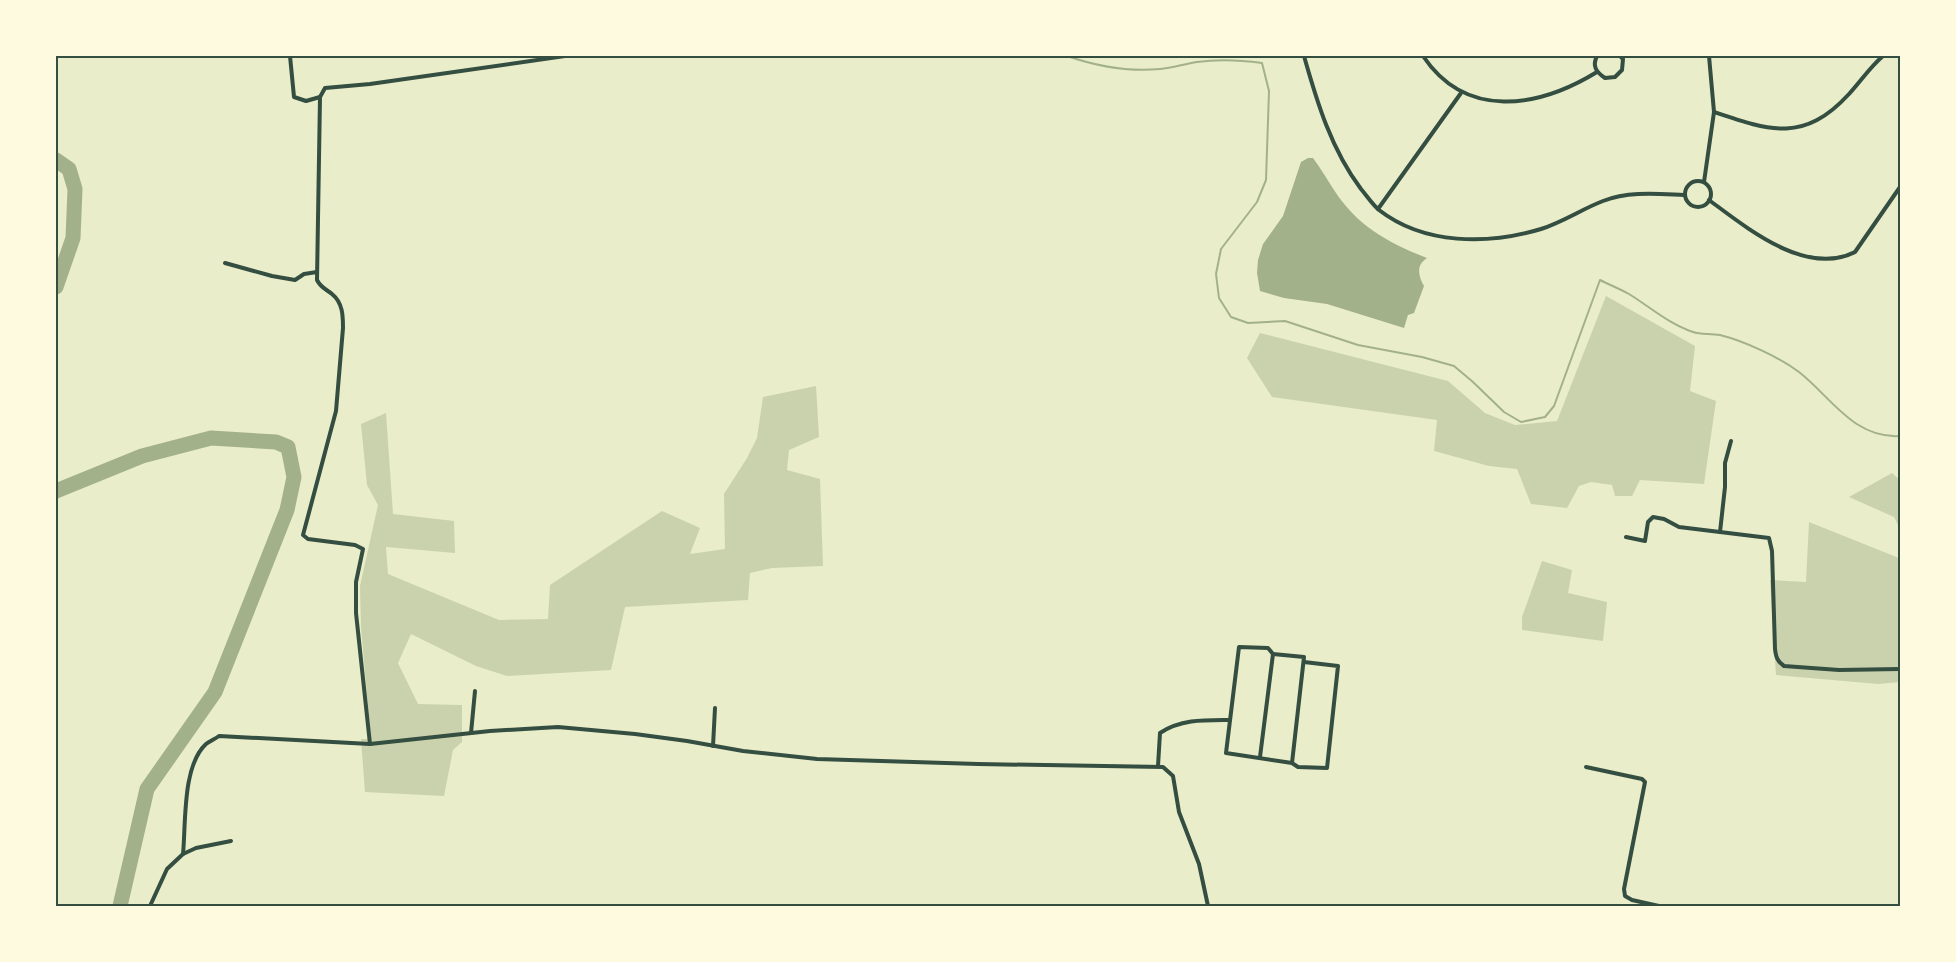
<svg xmlns="http://www.w3.org/2000/svg" width="1956" height="962" viewBox="0 0 1956 962" font-family="'Source Serif 4',serif">
	<rect width="100%" height="100%" fill="#e9edc9"/>
	<g fill="#cad2ad">
		<polygon points="1606,296 1695,346 1690,391 1716,401 1704,484 1640,480 1632,496 1615,496 1612,485 1591,482 1579,486 1567,508 1531,504 1517,469 1489,466 1434,451 1437,420 1272,397 1247,358 1260,333 1448,381 1485,413 1515,425 1557,421"/>
		<polygon points="816,386 819,437 789,450 787,470 820,479 823,566 772,568 750,573 748,600 625,607 611,670 507,676 476,666 411,634 398,663 418,704 462,705 462,742 453,750 444,796 365,792 361,739 371,739 361,628 360,586 378,505 367,485 361,424 386,413 393,514 454,521 455,553 386,547 388,574 499,620 548,619 550,585 662,511 700,528 690,554 725,549 724,494 747,458 757,438 763,397"/>
		<polygon points="1892,473 1900,480 1900,529 1894,517 1849,497"/>
		<polygon points="1809,522 1899,558 1900,556 1900,682 1878,684 1776,675 1770,580 1806,582"/>
		<polygon points="1542,561 1572,570 1568,593 1607,602 1603,641 1522,630 1522,617"/>
	</g>
	<path fill="#a3b18a" d="M1308 158H1313C1321 169 1327 179 1334 190 1357 226 1389 243 1427 258 1416 265 1418 276 1424 286L1414 313 1408 315 1404 328 1327 304 1284 298 1260 291 1257 273 1258 260 1263 244 1283 216 1301 162Z"/>
	<g fill="none" stroke-linecap="round" stroke-linejoin="round">
		<path stroke="#a3b18a" stroke-width="2" d="M1067 56C1096 66 1129 72 1160 69 1172 68 1184 64 1197 62 1219 59 1240 60 1262 63L1269 91 1266 180 1257 202 1221 249 1216 274 1219 298 1231 317 1248 323 1285 321 1358 345 1422 357 1454 366 1473 382 1504 412 1521 422 1545 417 1554 406 1600 280C1610 285 1620 289 1629 294 1650 307 1669 324 1693 332 1701 335 1711 333 1720 335 1744 341 1779 357 1799 372 1831 397 1854 439 1900 436"/>
		<g stroke="#a3b18a" stroke-width="15">
			<polyline points="56,160 69,169 75,189 73,238 56,287"/>
			<polyline points="56,491 142,456 211,438 276,442 288,447 294,477 287,510 215,692 147,789 120,906"/>
		</g>
		<g stroke="#344e41" stroke-width="4">
			<polyline points="290,56 294,97 306,101 320,97"/>
			<path d="M1304 56C1317 102 1331 149 1361 189 1367 196 1372 204 1379 210 1424 245 1488 245 1541 229 1563 222 1582 209 1603 201 1629 191 1658 194 1684 195"/>
			<path d="M1423 56C1466 120 1538 108 1597 72"/>
			<path d="M1597 56C1592 66 1596 72 1605 78L1615 77 1622 70 1623 59 1620 56"/>
			<path d="M1714 112C1770 131 1804 143 1849 94 1861 81 1870 67 1883 56"/>
			<circle cx="1698" cy="194" r="13"/>
			<polyline points="1704,182 1714,112 1709,56"/>
			<path d="M1709 200C1747 228 1806 277 1855 252L1900 187"/>
			<polyline points="1378,209 1461,93"/>
			<polyline points="225,263 272,276 295,280 304,274 317,272"/>
			<polyline points="1720,532 1725,487 1725,463 1731,441"/>
			<path d="M1626 537 1645 541 1648 522 1653 517 1664 519 1679 527 1769 538 1772 551 1775 649C1776 657 1777 661 1784 666L1839 670 1900 669"/>
			<polyline points="471,733 475,691"/>
			<path d="M370 744 356 613V582L363 549 355 545 308 539 303 535 336 411 343 328C343 316 343 303 332 294 326 289 321 288 317 280L320 97 325 88 370 84 565 56"/>
			<polyline points="713,746 715,708"/>
			<polyline points="1260,757 1273,654"/>
			<polyline points="1292,763 1304,657 1273,654 1268,648 1239,647 1226,753 1292,763 1298,767 1327,768 1338,666 1304,662"/>
			<path d="M1158 766 1160 733C1181 719 1205 720 1229 720"/>
			<polyline points="1586,767 1642,779 1645,782 1624,889 1625,896 1632,900 1659,906"/>
			<polyline points="183,854 196,848 231,841"/>
			<path d="M150 906 167 869 183 854C186 824 182 766 206 744 210 741 215 739 219 736L370 744 490 731 558 727 635 734 687 741 743 751 817 759 978 764 1163 767 1173 776 1179 812 1199 864 1208 906"/>
		</g>
	</g>
	<rect width="1956" height="962" fill="none" stroke="#fefae0" stroke-width="114"/>
	<rect x="57" y="57" width="1842" height="848" fill="none" stroke="#344e41" stroke-width="2"/>
</svg>
